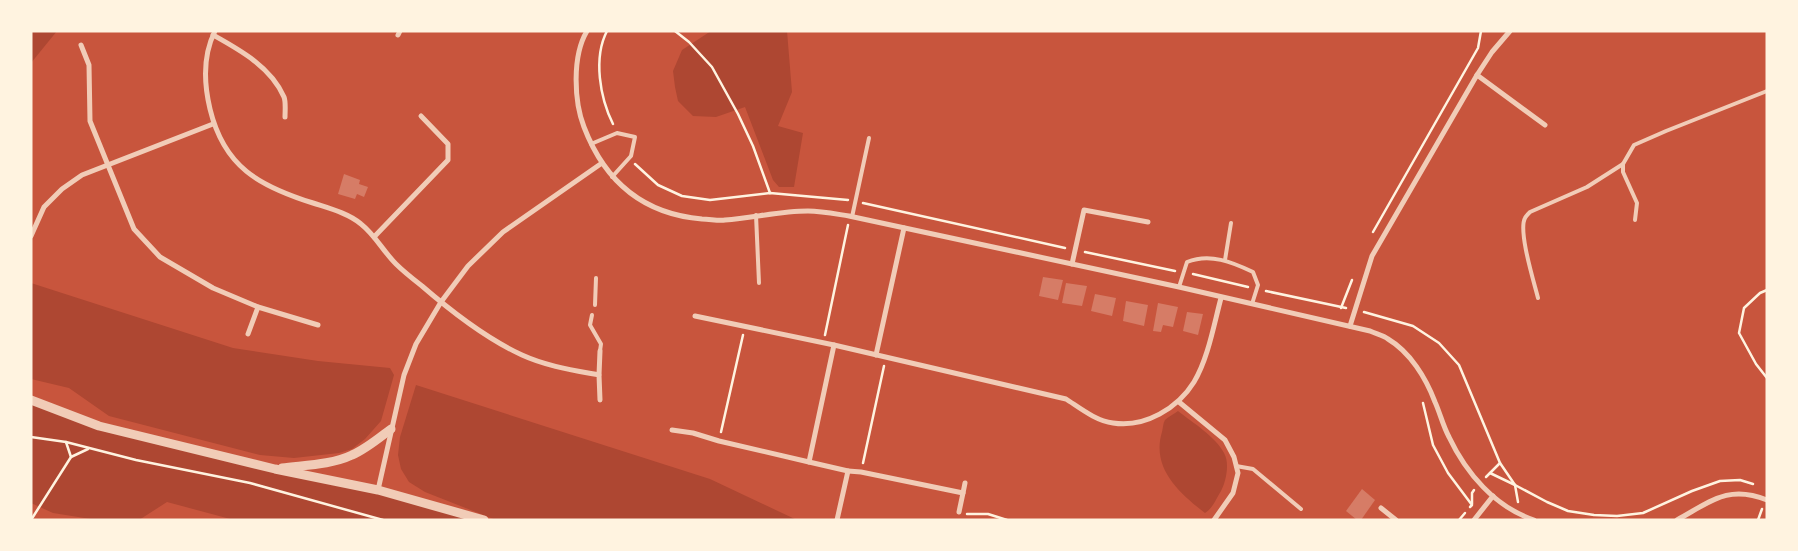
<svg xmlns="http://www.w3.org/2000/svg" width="1798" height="551" viewBox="0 0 1798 551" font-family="Merriweather,serif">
	<rect width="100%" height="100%" fill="#c8553d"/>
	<g fill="#ae4732">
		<polygon points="31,31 57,31 31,63"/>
		<polygon points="711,31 787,31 792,92 778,126 803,133 794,187 779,187 773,180 745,107 716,117 693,116 678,101 675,87 673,71 682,50"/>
		<polygon points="31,283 233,348 318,361 390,368 394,375 381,421 365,439 352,449 339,453 294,458 260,455 109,416 69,388 31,379"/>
		<polygon points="416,385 710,479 797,520 496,520 425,492 409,482 401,469 398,455 400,437"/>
		<polygon points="31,400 99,426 484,520 234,520 167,502 139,520 97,520 53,513 31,503"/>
		<path d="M1178 411C1193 423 1215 436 1224 453 1230 463 1226 482 1221 491 1216 499 1213 508 1205 513 1179 493 1151 468 1162 432 1163 428 1163 423 1165 420 1168 417 1174 414 1178 411Z"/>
	</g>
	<g fill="#d67c66">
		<polygon points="344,174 360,180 359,184 368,187 364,197 357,194 355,199 338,194"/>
		<polygon points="1043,277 1063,280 1058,300 1039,296"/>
		<polygon points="1066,283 1087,286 1082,306 1062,303"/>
		<polygon points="1095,294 1116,298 1112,316 1091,311"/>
		<polygon points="1126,301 1148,305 1144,326 1123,321"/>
		<polygon points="1158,303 1178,307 1173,327 1163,325 1161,332 1153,331"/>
		<polygon points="1187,312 1203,314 1198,335 1183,331"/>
		<polygon points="1362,489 1375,500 1361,520 1357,520 1346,511"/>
	</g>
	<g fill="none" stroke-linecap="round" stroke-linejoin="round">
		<g stroke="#fff3e0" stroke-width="2.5">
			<path d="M607 31C593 58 600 98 613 124"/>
			<polyline points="675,31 689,42 712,67 738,114 753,146 770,193"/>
			<polyline points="635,164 658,185 682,196 710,200 770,193 848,200"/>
			<polyline points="863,203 1065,248"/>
			<polyline points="1373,232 1478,48 1481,31"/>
			<polyline points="1085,252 1175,271"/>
			<polyline points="1193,274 1248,287"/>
			<polyline points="1767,290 1760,293 1744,308 1739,333 1756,364 1767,378"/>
			<polyline points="1266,291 1346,308"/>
			<polyline points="1341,308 1352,280"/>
			<polyline points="1364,312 1413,326 1439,343 1459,365 1500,463 1515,485 1547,502 1568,511 1594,515 1617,516 1643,513 1692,491 1720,481 1740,480 1753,484"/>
			<polyline points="825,335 848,225"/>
			<polyline points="1423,403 1433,445 1448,473 1472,505 1470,507"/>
			<polyline points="721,432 743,335"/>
			<polyline points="31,437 66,442 136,460 250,483 383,520"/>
			<polyline points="71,457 88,449"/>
			<polyline points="863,463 884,366"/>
			<polyline points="1490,473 1515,485 1518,502"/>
			<polyline points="1486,477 1500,463"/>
			<polyline points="1472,504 1472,493 1474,490"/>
			<polyline points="967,514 988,514 1007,520"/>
			<polyline points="31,520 71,457 66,442"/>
			<polyline points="1459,520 1465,513"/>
			<polyline points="1758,520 1762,509"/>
		</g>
		<g stroke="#f1ccb7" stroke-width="4">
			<polyline points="591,144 617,133 635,137 631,156 612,177"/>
			<polyline points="756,215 759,283"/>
			<polyline points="852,217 869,138"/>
			<polyline points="1635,220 1637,203 1623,172 1623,164 1634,145 1666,131 1767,91"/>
			<polyline points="1225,260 1231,223"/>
			<path d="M1179 287 1187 262C1210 253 1232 262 1253 272L1258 285 1252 304"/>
			<path d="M1538 298C1534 282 1518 231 1525 218 1526 216 1528 214 1530 212L1587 187 1623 164"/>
			<polyline points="595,305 596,278"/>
			<polyline points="592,315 590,325 601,344 600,351"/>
			<polyline points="1236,466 1253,469 1301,509"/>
		</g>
		<g stroke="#f1ccb7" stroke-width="5">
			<path d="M215 31C203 55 204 84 210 109 224 167 259 186 313 203 328 208 348 213 361 224 375 235 383 251 396 264 404 272 413 279 422 286 452 312 485 338 522 355 546 366 572 370 599 375L600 400"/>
			<path d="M587 31C572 56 574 101 584 127 605 182 643 214 702 219 710 219 718 221 725 220 753 218 780 211 808 211 822 211 836 214 849 216L1179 287 1370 331C1376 334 1383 335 1388 339 1410 352 1426 378 1435 402 1440 413 1443 426 1449 437 1466 473 1495 507 1534 520"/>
			<path d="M213 35C240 50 271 67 284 97 286 102 285 111 285 117"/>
			<polyline points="398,35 400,31"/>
			<polyline points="81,45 89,65 90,121 134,229 160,257 213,288 258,307 318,325"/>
			<polyline points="1477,75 1545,125"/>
			<polyline points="31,236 44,207 62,189 82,175 213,124"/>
			<polyline points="374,237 448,160 448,144 421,116"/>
			<polyline points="1072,264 1084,210 1148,222"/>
			<path d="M695 316 834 345 1066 399C1080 408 1096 421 1113 423 1145 428 1178 408 1194 382 1208 359 1214 324 1221 298"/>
			<polyline points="1350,326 1372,256 1477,75 1492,52 1510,31"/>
			<polyline points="248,334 258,307"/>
			<polyline points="876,355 904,228"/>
			<polyline points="599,375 600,351"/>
			<polyline points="1179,402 1225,440 1234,457 1238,473 1233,493 1214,520"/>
			<polyline points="672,430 693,433 719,441 809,462 834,345"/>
			<polyline points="809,462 848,471 837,520"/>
			<polyline points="848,471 861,472 963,493 959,512"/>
			<polyline points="378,490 404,375 416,344 441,302 468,266 503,232 602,163"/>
			<polyline points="963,493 965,483"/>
			<polyline points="1381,508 1396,520"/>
			<polyline points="1474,520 1493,496"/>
			<path d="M1677 520C1710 502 1728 484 1767 500"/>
		</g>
		<g stroke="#f1ccb7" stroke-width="9">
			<polyline points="31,400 99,426 275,469 378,490 484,520"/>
			<path d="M282 468C305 465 331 465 352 455 366 449 379 438 391 429"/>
		</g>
	</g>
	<rect width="1798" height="551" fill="none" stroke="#fff3e0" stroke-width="65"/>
</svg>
